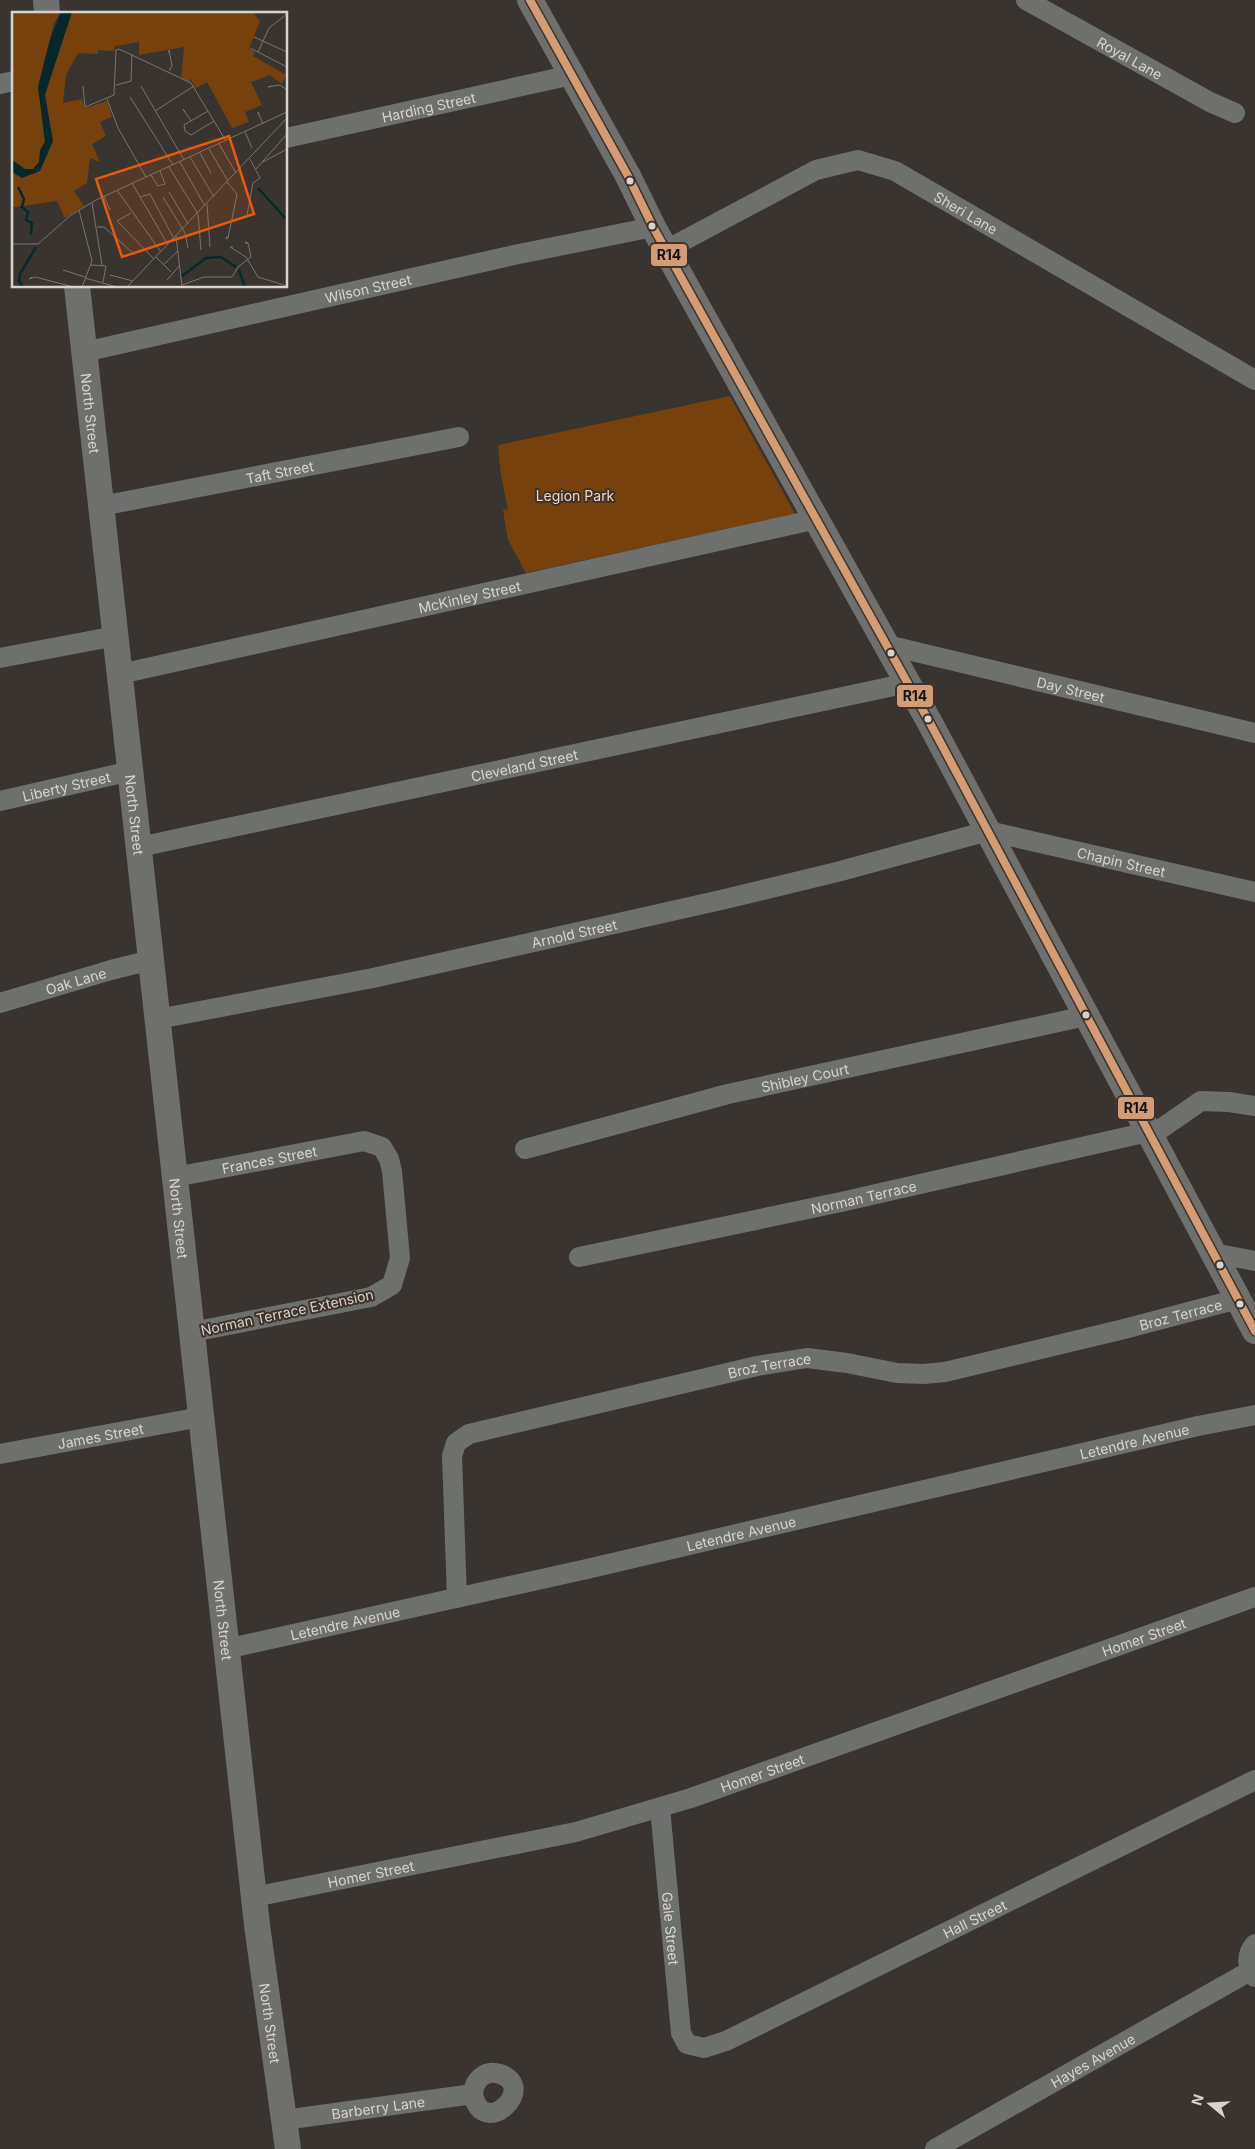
<svg xmlns="http://www.w3.org/2000/svg" width="1255" height="2149" viewBox="0 0 1255 2149" font-family="Inter,sans-serif">
	<rect width="100%" height="100%" fill="#393430"/>
	<polygon fill="#77410d" points="730,396 795,514 526,573 508,540 503,510 508,509 501,476 498,445"/>
	<g fill="none" stroke-linecap="round" stroke-linejoin="round">
		<g stroke="#6e706e" stroke-width="20">
			<path id="s1" d="M1026 0 1210 102 1235 113"/>
			<polyline points="0,84 14,81"/>
			<path id="s2" d="M286 138 572 75"/>
			<path id="s3" d="M666 250 816 170 858 160 895 171 1255 380"/>
			<path id="s4" d="M84 352 514 255 653 227"/>
			<path id="s5" d="M101 506 459 437"/>
			<path id="s6" d="M887 645 1255 733"/>
			<polyline points="0,658 116,636"/>
			<path id="s7" d="M120 674 817 519"/>
			<path id="s8" d="M0 801 131 771"/>
			<path id="s9" d="M139 847 908 683"/>
			<path id="s10" d="M0 1003 111 970 151 960"/>
			<path id="s11" d="M158 1019 373 978 721 900 837 872 988 831 1255 892"/>
			<path id="s12" d="M525 1149 728 1094 1086 1016"/>
			<path id="s13" d="M175 1177 364 1141 382 1147 389 1159 392 1171 400 1258 392 1285 371 1297 192 1332"/>
			<polyline points="1213,1253 1255,1261"/>
			<path id="s14" d="M579 1257 841 1202 1148 1132 1162 1128 1201 1101 1229 1102 1255 1106"/>
			<path id="s15" d="M0 1454 201 1417"/>
			<path id="s16" d="M457 1598 452 1456 456 1443 469 1434 757 1366 807 1358 847 1363 897 1373 924 1374 945 1372 1124 1329 1238 1299"/>
			<path id="s17" d="M226 1649 587 1569 1198 1426 1255 1415"/>
			<path id="s18" d="M660 1808 681 2033 687 2044 704 2048 726 2041 1255 1780"/>
			<path id="s19" d="M254 1897 576 1832 691 1798 1255 1597"/>
			<path d="M1255 1944C1246 1954 1246 1967 1255 1977"/>
			<path id="s20" d="M284 2120 473 2094C483 2141 539 2087 500 2074 485 2069 474 2080 473 2094"/>
			<path id="s21" d="M935 2149 1250 1971"/>
		</g>
		<g stroke="#6f706d" stroke-width="26">
			<polyline points="46,0 47,14"/>
			<polyline points="530,0 628,176 653,227 930,723 1255,1331"/>
			<path id="s22" d="M77 286 257 1925 288 2149"/>
		</g>
		<defs>
			<polyline id="bus-1" points="530,0 628,176 653,227 930,723 1255,1331"/>
		</defs>
		<use href="#bus-1" stroke="#3d332c" stroke-width="11"/>
		<use href="#bus-1" stroke="#d39c74" stroke-width="8"/>
	</g>
	<g fill="#d9d3ce" stroke="#3d332c" stroke-width="2">
		<circle cx="630" cy="181" r="4.5"/>
		<circle cx="652" cy="226" r="4.5"/>
		<circle cx="891" cy="653" r="4.5"/>
		<circle cx="928" cy="719" r="4.5"/>
		<circle cx="1086" cy="1015" r="4.5"/>
		<circle cx="1220" cy="1265" r="4.5"/>
		<circle cx="1240" cy="1304" r="4.5"/>
	</g>
	<g text-anchor="middle" dominant-baseline="central" stroke-width="4" stroke-linejoin="round" paint-order="stroke">
		<g font-size="14" fill="#d9d3ce" stroke="#3d332c">
			<text stroke="none"><textPath href="#s1" startOffset="119">Royal Lane</textPath></text>
			<text stroke="none"><textPath href="#s2" startOffset="146">Harding Street</textPath></text>
			<text stroke="none"><textPath href="#s3" startOffset="334">Sheri Lane</textPath></text>
			<text stroke="none"><textPath href="#s4" startOffset="291">Wilson Street</textPath></text>
			<text stroke="none"><textPath href="#s22" startOffset="128">North Street</textPath></text>
			<text stroke="none"><textPath href="#s5" startOffset="182">Taft Street</textPath></text>
			<text stroke="none"><textPath href="#s7" startOffset="358">McKinley Street</textPath></text>
			<text stroke="none"><textPath href="#s6" startOffset="189">Day Street</textPath></text>
			<text stroke="none"><textPath href="#s9" startOffset="394">Cleveland Street</textPath></text>
			<text stroke="none"><textPath href="#s8" startOffset="68">Liberty Street</textPath></text>
			<text stroke="none"><textPath href="#s22" startOffset="532">North Street</textPath></text>
			<text stroke="none"><textPath href="#s11" startOffset="988">Chapin Street</textPath></text>
			<text stroke="none"><textPath href="#s11" startOffset="425">Arnold Street</textPath></text>
			<text stroke="none"><textPath href="#s10" startOffset="79">Oak Lane</textPath></text>
			<text stroke="none"><textPath href="#s12" startOffset="289">Shibley Court</textPath></text>
			<text stroke="none"><textPath href="#s13" startOffset="96">Frances Street</textPath></text>
			<text stroke="none"><textPath href="#s14" startOffset="291">Norman Terrace</textPath></text>
			<text stroke="none"><textPath href="#s22" startOffset="938">North Street</textPath></text>
			<text transform="translate(287 1312) rotate(-12)">Norman Terrace Extension</text>
			<text stroke="none"><textPath href="#s16" startOffset="900">Broz Terrace</textPath></text>
			<text stroke="none"><textPath href="#s16" startOffset="480">Broz Terrace</textPath></text>
			<text stroke="none"><textPath href="#s15" startOffset="102">James Street</textPath></text>
			<text stroke="none"><textPath href="#s17" startOffset="932">Letendre Avenue</textPath></text>
			<text stroke="none"><textPath href="#s17" startOffset="528">Letendre Avenue</textPath></text>
			<text stroke="none"><textPath href="#s22" startOffset="1342">North Street</textPath></text>
			<text stroke="none"><textPath href="#s17" startOffset="122">Letendre Avenue</textPath></text>
			<text stroke="none"><textPath href="#s19" startOffset="929">Homer Street</textPath></text>
			<text stroke="none"><textPath href="#s19" startOffset="524">Homer Street</textPath></text>
			<text stroke="none"><textPath href="#s19" startOffset="119">Homer Street</textPath></text>
			<text stroke="none"><textPath href="#s18" startOffset="556">Hall Street</textPath></text>
			<text stroke="none"><textPath href="#s18" startOffset="121">Gale Street</textPath></text>
			<text stroke="none"><textPath href="#s22" startOffset="1748">North Street</textPath></text>
			<text stroke="none"><textPath href="#s21" startOffset="181">Hayes Avenue</textPath></text>
			<text stroke="none"><textPath href="#s20" startOffset="95">Barberry Lane</textPath></text>
		</g>
		<g font-size="14" fill="#fcd5bb" stroke="#3d332c">
			<text x="575" y="495">Legion Park</text>
		</g>
	</g>
	<g transform="translate(12 12)">
		<rect width="275" height="275" fill="#393430"/>
		<path d="M0 0H49L42 11 26 75 34 124 27 150 21 157 13 158 0 148ZM60 0H241L248 9 237 37 243 40 241 44 274 63 270 72 258 63 239 70 250 93 233 100 237 110 220 116 195 70 184 76 177 65 178 70 169 66 172 35 127 43V30L103 34 102 39 86 38V42L66 41 54 63 51 91 70 87 73 96 95 89 100 105 88 110 94 124 80 132 88 150 78 146 75 171 62 179 72 194 53 206 45 189 4 195 0 194V155L7 160 25 158 35 134 32 72Z" fill="#77410d"/>
		<path d="M49 0H60L33 83 41 129 28 159 10 166 0 160V148L13 157H21L27 150 28 138 33 130 26 75 38 27Z" fill="#05292b"/>
		<path fill="none" stroke="#05292b" stroke-width="2.5" d="M6 175 12 187 10 195 16 200 14 208 20 211 19 223M246 176 274 207M227 258 233 275M170 264 194 246 209 245 224 255M11 275 7 269 8 262 24 235"/>
		<path fill="none" stroke="#79746f" stroke-width="1" d="M242 25 275 40M238 36 275 55M246 40 257 16 275 2M157 59 160 54 157 38V41M104 73 119 69 120 42M71 74 73 95 102 83 104 38 107 37 179 71 214 129M129 74 172 148M260 74 256 75 268 73 275 78M118 85 161 153M95 87 106 116 134 165M143 99 182 74M196 99 172 113 173 119 179 123 202 109M173 100 171 97 179 109M247 103 246 100 251 112M233 120 240 136M207 132 224 161M197 137 216 169M188 141 199 161M178 145 202 185M168 150 193 194M251 150 275 137M157 155 186 202 189 238M244 157 275 122M139 163 146 174 153 172 148 159M215 170 225 182 216 226 214 227 215 224M120 171 156 233M105 178 149 240M157 180 176 212M92 184 98 198 97 196M128 185 138 182 162 227M151 185 173 221 176 236M80 191 90 253M195 192 198 235M67 198 80 249 70 275M119 201 105 209 142 247M235 203 241 171 248 166 238 147M85 215H92L123 243 121 241M164 224 170 275M0 232H26L59 203 84 188 275 100M221 235H218L234 245 246 265 275 274M144 245 159 260M79 253 94 254 91 270M151 253 166 239M51 258 73 265M98 263 121 269M20 265 17 267 23 265 62 275M73 266 105 275M155 268 168 253M170 273 192 265H220L226 255 239 245 236 231 233 230 235 232M115 275 275 106"/>
		<path fill="#e8590c" fill-opacity="0.15" stroke="#e8590c" stroke-width="2.5" d="M217 124 242 202 110 245 84 167Z"/>
		<rect width="275" height="275" fill="none" stroke="#d9d3ce" stroke-width="2.5"/>
	</g>
	<g stroke="#3d332c" stroke-width="2">
		<rect x="650" y="243" width="38" height="24" rx="5" fill="#d39c74"/>
		<rect x="896" y="684" width="38" height="24" rx="5" fill="#d39c74"/>
		<rect x="1117" y="1096" width="38" height="24" rx="5" fill="#d39c74"/>
	</g>
	<g font-size="14" text-anchor="middle" font-weight="bold" fill="#111">
		<text x="669" y="260">R14</text>
		<text x="915" y="701">R14</text>
		<text x="1136" y="1113">R14</text>
	</g>
	<g transform="translate(1210 2104) rotate(288)" stroke="#3d332c" stroke-width="4" paint-order="stroke">
	<path d="M0-4L9 19L0 12L-9 19Z" fill="#d9d3ce"/>
	<text y="-8" font-size="14" font-weight="bold" text-anchor="middle" fill="#d9d3ce">N</text>
	</g>
</svg>
